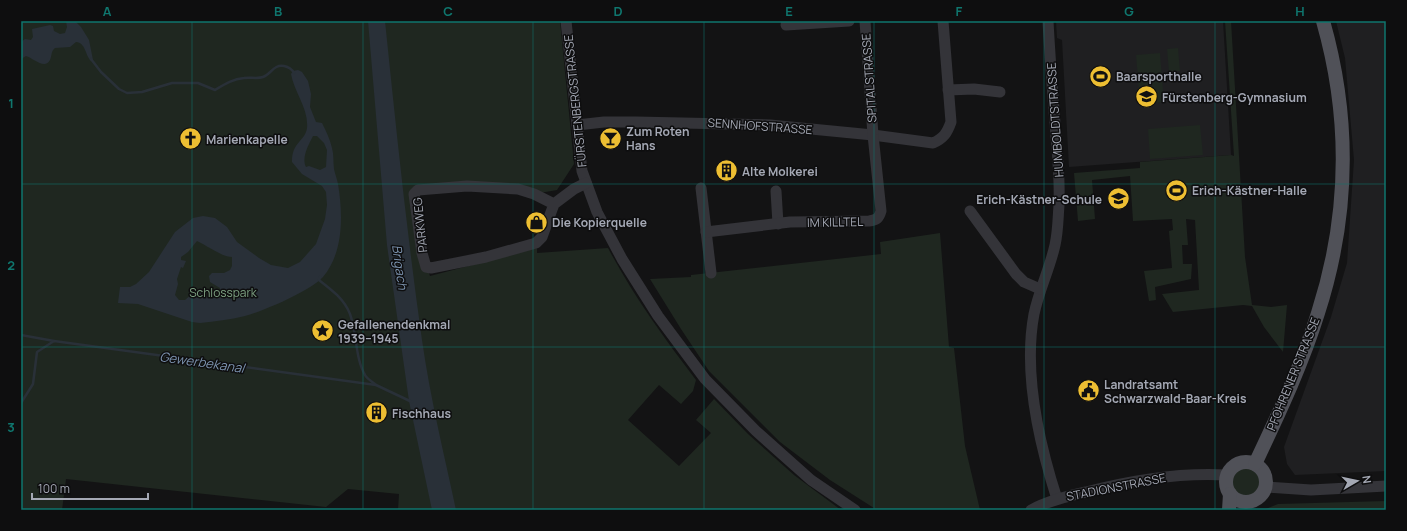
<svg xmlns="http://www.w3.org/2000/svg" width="1407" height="531" viewBox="0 0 1407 531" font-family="Manrope,sans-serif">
	<rect width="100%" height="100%" fill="#131314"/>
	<g fill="#1f1f21">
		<polygon points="1056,21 1223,21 1231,155 1069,167 1062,40 1057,38"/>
		<polygon points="1336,21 1386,21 1386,471 1295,475 1287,464 1284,447 1331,317 1347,263 1354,160 1345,58"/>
	</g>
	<g fill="#1f2720">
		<path d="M21 21H560L574 164 557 190 534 194 518 189 418 190 422 253 430 276 537 248V253L608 248C633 295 664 338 696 380L693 391 681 404 659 385 628 420 679 466 711 433 696 420 714 399 748 434 794 475 841 510H398L399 494 348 489 326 507 66 479 62 510H21Z"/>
		<polygon points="1225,21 1231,21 1245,257 1252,305 1271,307 1287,305 1283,352 1264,327 1252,306 1243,305 1173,312 1162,294 1199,290 1195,220 1186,219 1188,245 1182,245 1183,264 1192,264 1191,279 1155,287 1156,300 1149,301 1144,271 1172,268 1169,231 1173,230 1172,219 1133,221 1130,176 1092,180 1095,219 1078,221 1074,173 1140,168 1140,162 1231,155 1234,156"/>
		<polygon points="1178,48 1180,71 1169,72 1167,49"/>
		<polygon points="1160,53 1164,102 1140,104 1136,55"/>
		<polygon points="1200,125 1203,155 1150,159 1148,129"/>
		<polygon points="940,233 949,347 954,348 965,446 980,510 877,510 830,480 780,442 709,371 681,329 650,279 691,277 691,275 881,254 880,242"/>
		<circle cx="1247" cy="482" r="17"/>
		<polygon points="1386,501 1386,510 1263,510 1278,504"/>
	</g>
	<g fill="#293038" fill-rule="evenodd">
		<path d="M66 21H75L81 27 89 40 93 60 91 61C85 55 86 43 76 42L70 47 55 48C51 51 52 55 50 60 45 70 33 58 26 56L21 59V42L25 39 31 40 33 37 32 29 50 25 53 26 54 31 60 34 65 33 67 27Z"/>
		<path d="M368 21H385C396 128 407 234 422 340 430 397 444 454 456 510H432L409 401 387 245Z"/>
		<path d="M298 70 302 72 308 81 311 94 310 107 316 122 322 123C326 131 330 139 332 148 334 155 333 162 334 169 335 174 337 179 338 184 343 214 344 252 323 277 310 291 264 311 245 316 230 320 215 321 200 323L192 322 138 304 118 303 120 287H130L136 284 149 272 175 232 193 218 203 216 215 218 227 227 237 242 259 258 271 265 288 268 300 262 316 244 325 219 327 205 326 192 322 186 302 174 292 162C292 141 305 142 307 128 309 109 294 92 291 74L293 71ZM313 136H317L324 143 327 150 326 167 320 170 309 166 306 167C301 158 309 144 313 136ZM197 241C206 245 222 257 232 257V266L230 270 224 273H212L209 276 210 282 220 288V294L214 298H208L204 293C195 291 191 295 185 300H179L175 295 178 284 177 279 181 267 183 268 186 261 181 260V257L188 252Z"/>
	</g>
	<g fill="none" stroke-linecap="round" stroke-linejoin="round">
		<g stroke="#293038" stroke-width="2.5">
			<path d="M91 59 101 72 119 89 127 93 142 92 172 83H198L215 90C225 84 233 79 244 78 250 77 258 79 263 77 271 74 274 64 284 66 289 67 292 69 294 73"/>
			<path d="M320 277 319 280C332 290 344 299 350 314 357 333 355 358 365 375 367 379 373 382 376 385"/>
			<polyline points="21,335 54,341"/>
			<polyline points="21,403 33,384 37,352 54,341 376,385 412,402"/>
		</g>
		<g stroke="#343439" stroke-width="11">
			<polyline points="566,21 582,171 597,212 622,259 658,316 705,379 756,431 811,480 855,510"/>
			<path d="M1048 21C1050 59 1053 98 1056 136 1058 159 1060 182 1059 205 1058 218 1058 232 1055 245 1050 268 1039 290 1034 314 1023 373 1039 443 1057 499"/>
			<polyline points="786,25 849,21"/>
			<polyline points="948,90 974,89 1000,92"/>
			<path d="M577 125 604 122H636L770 125 873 135 933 143C944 138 947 133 951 122L943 21"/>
			<polyline points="701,188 711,273"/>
			<polyline points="776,191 778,224"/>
			<polyline points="554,204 542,237 536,243 486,257 431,268 426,267 422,253 414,194 418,190 467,186 518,189 534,194 554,204 574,189 586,183"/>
			<polyline points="970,211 1016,274 1024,282 1040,289"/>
			<path d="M706 232 790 222 869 221C877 220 879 218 881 211L873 135 865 21"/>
			<polyline points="1266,487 1311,490 1386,486"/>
			<path d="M1031 510C1048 501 1067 496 1086 492 1132 480 1180 472 1228 475"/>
		</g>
		<g stroke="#505158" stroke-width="14">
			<circle cx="1246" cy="482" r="20"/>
			<path d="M1255 464C1278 415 1302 365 1318 313 1349 217 1351 119 1323 21"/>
			<polyline points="1229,510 1230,494"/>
		</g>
	</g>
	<path fill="none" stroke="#0f766e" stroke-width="1" stroke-opacity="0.55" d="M192 21V510M363 21V510M533 21V510M704 21V510M874 21V510M1044 21V510M1215 21V510M21 184H1386M21 347H1386"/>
	<defs>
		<symbol id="stadium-disc" viewBox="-11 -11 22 22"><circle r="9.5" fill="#edbe32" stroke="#0e0e0f"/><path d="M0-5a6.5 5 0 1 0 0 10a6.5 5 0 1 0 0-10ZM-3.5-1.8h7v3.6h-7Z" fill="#111"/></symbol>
		<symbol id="school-disc" viewBox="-11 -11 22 22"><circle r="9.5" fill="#edbe32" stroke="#0e0e0f"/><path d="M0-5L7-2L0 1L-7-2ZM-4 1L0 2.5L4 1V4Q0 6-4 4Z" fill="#111"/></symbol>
		<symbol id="bar-disc" viewBox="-11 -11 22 22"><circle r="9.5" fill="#edbe32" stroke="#0e0e0f"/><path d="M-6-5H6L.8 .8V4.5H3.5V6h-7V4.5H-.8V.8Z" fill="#111"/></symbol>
		<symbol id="church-disc" viewBox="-11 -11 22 22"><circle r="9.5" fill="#edbe32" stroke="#0e0e0f"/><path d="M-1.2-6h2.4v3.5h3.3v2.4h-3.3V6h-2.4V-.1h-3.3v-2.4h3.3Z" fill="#111"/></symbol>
		<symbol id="building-disc" viewBox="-11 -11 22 22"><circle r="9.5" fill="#edbe32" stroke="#0e0e0f"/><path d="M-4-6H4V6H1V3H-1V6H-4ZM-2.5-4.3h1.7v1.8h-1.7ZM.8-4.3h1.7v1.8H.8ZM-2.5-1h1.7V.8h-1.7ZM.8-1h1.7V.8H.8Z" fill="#111"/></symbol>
		<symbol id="shop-disc" viewBox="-11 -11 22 22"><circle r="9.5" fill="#edbe32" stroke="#0e0e0f"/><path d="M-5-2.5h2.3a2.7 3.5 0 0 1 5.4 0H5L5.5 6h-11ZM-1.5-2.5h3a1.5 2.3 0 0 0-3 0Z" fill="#111"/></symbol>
		<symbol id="sight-disc" viewBox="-11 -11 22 22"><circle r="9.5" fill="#edbe32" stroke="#0e0e0f"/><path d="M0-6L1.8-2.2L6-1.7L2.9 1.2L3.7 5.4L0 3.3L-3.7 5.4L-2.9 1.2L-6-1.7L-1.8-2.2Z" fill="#111"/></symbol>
		<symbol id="civic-disc" viewBox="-11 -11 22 22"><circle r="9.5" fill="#edbe32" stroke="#0e0e0f"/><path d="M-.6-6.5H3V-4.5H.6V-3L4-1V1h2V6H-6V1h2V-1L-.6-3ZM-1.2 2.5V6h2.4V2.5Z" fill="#111"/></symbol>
	</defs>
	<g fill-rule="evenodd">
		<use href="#stadium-disc" x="1088" y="64" width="25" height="25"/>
		<use href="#school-disc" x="1134" y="84" width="25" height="25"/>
		<use href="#bar-disc" x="598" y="126" width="25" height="25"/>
		<use href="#church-disc" x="178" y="126" width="25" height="25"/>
		<use href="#building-disc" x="714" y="158" width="25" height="25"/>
		<use href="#stadium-disc" x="1164" y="178" width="25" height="25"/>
		<use href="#school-disc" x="1106" y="186" width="25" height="25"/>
		<use href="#shop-disc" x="524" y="210" width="25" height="25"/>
		<use href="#sight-disc" x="310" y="318" width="25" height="25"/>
		<use href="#civic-disc" x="1076" y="378" width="25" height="25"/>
		<use href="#building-disc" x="364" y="400" width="25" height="25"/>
	</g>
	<g text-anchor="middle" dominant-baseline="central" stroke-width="3" stroke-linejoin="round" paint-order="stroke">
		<g font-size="12" font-weight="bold" fill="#a4a8b4" stroke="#0e0e0f" text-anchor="start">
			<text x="1116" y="76">Baarsporthalle</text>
			<text x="1162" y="97">Fürstenberg-Gymnasium</text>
			<text x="626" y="131">Zum Roten<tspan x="626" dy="14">Hans</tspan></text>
			<text x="206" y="139">Marienkapelle</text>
			<text x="742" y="171">Alte Molkerei</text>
			<text x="1192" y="190">Erich-Kästner-Halle</text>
			<text x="1102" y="199" text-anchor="end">Erich-Kästner-Schule</text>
			<text x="552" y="222">Die Kopierquelle</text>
			<text x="338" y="324">Gefallenendenkmal<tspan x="338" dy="14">1939–1945</tspan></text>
			<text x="1104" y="384">Landratsamt<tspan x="1104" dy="14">Schwarzwald-Baar-Kreis</tspan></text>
			<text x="392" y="413">Fischhaus</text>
		</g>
		<g font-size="12" fill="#a4a8b4" stroke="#0e0e0f">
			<text transform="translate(869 78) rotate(-94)">SPITALSTRASSE</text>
			<text transform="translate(575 101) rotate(-96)">FÜRSTENBERGSTRASSE</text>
			<text transform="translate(1055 120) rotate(-94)">HUMBOLDTSTRASSE</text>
			<text transform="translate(760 126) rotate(4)">SENNHOFSTRASSE</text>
			<text transform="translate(835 222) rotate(-1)">IM KILLTEL</text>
			<text transform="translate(420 225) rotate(-96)">PARKWEG</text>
			<text transform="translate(1293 374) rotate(-68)">PFOHRENER STRASSE</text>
			<text transform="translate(1116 487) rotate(-11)">STADIONSTRASSE</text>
		</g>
		<g font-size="12" fill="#7c9f81" stroke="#0e0e0f">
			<text x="223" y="292">Schlosspark</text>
		</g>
		<g font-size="13" font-style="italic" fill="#7c93af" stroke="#0e0e0f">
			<text transform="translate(400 267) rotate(82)">Brigach</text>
			<text transform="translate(202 362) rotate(8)">Gewerbekanal</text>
		</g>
	</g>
	<rect width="1407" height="531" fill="none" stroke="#0e0e0f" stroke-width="44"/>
	<g transform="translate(1357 481) rotate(81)" stroke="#0e0e0f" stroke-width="3" paint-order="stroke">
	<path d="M0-3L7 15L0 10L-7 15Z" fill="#a4a8b4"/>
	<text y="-6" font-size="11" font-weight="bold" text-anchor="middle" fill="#a4a8b4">N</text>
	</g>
	<path d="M32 493v6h116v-6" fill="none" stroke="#a4a8b4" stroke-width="2"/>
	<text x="38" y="493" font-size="12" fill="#a4a8b4" stroke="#0e0e0f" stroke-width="3" paint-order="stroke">100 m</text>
	<rect x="22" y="22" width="1363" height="487" fill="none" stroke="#0f766e" stroke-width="1.5"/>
	<g font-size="13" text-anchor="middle" font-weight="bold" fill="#0f766e">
		<text x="107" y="16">A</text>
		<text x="278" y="16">B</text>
		<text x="448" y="16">C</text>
		<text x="618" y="16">D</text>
		<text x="789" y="16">E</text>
		<text x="959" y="16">F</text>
		<text x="1129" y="16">G</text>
		<text x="1300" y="16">H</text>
		<text x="11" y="108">1</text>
		<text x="11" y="270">2</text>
		<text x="11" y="432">3</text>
	</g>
</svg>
